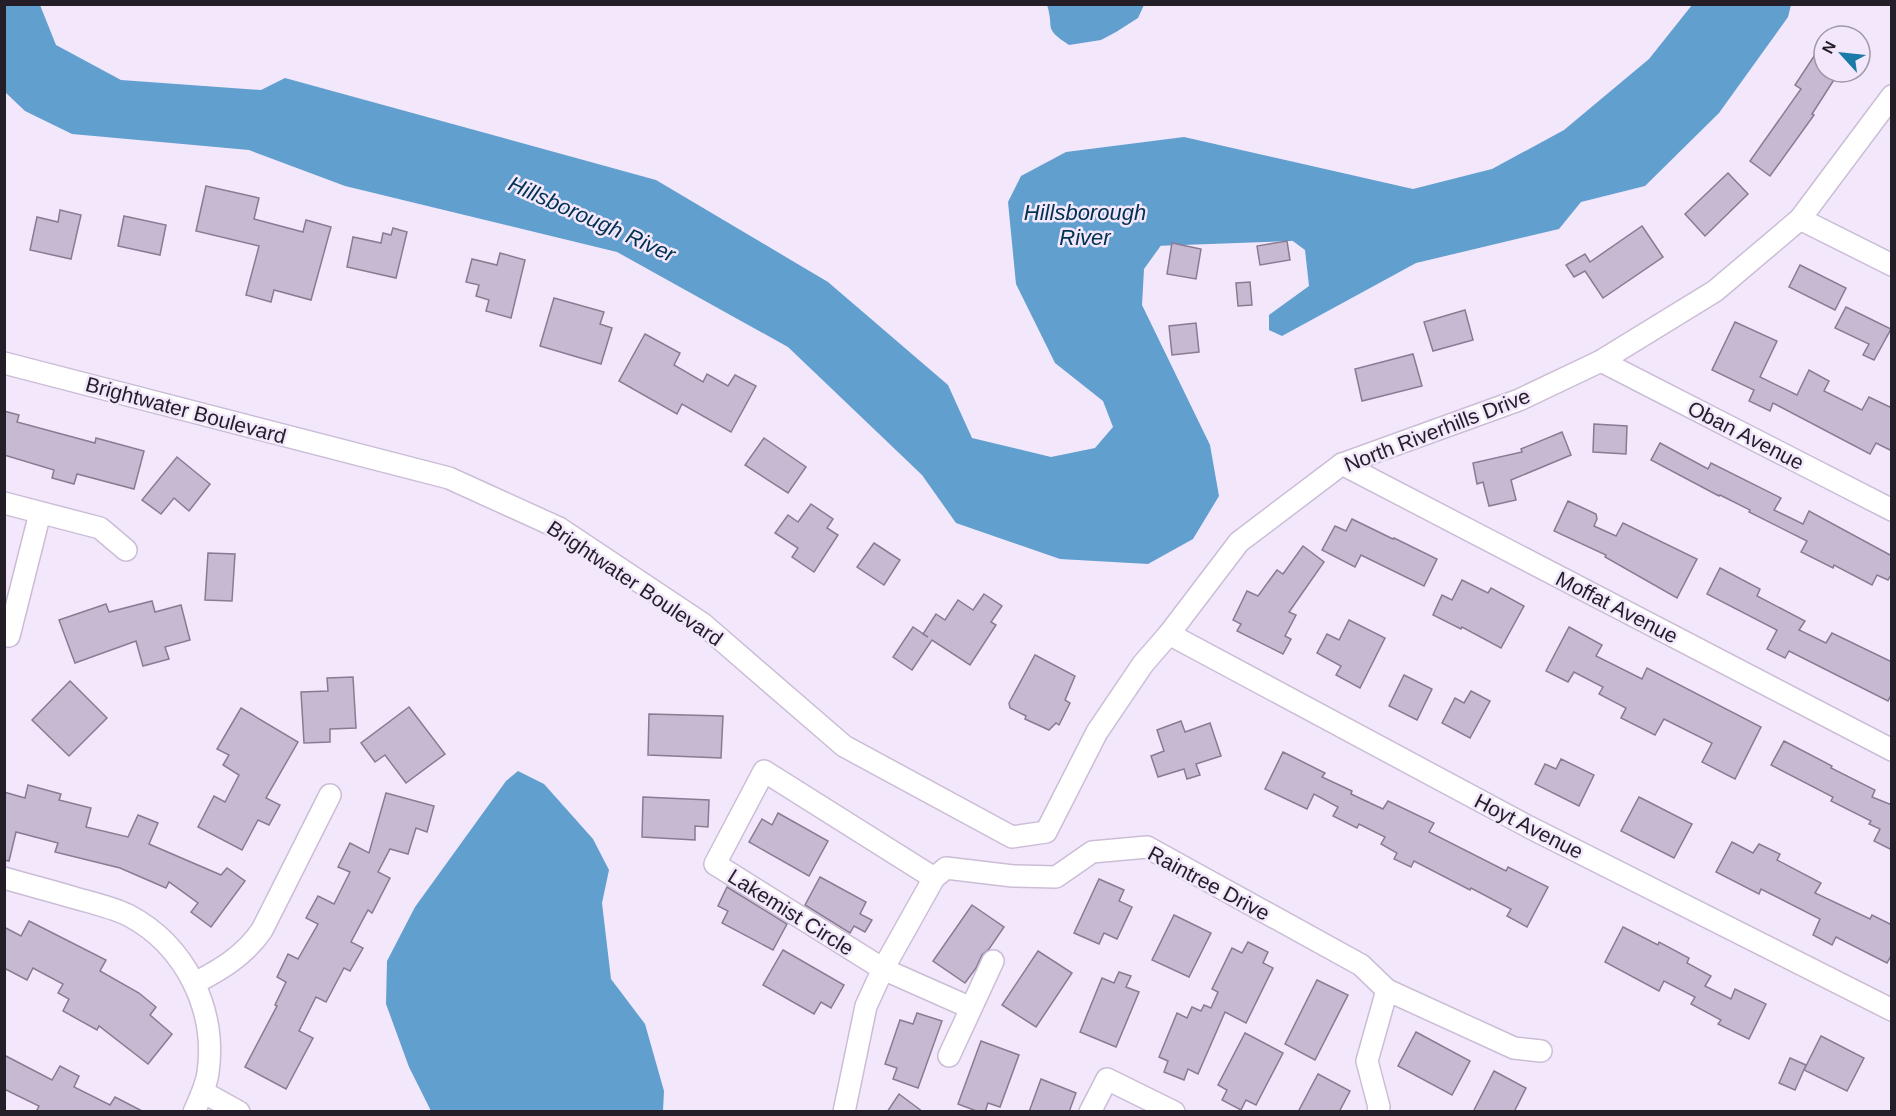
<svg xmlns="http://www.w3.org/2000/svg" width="1896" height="1116" viewBox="0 0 1896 1116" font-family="Helvetica,sans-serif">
	<rect width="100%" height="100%" fill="#f3e7fc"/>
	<g fill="#619fcf">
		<polygon points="4,5 40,5 56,45 121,80 261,90 285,78 656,180 828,282 948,385 972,438 1051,457 1095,448 1113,427 1103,401 1055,363 1016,284 1008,202 1021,176 1066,152 1184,137 1413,189 1492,169 1564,130 1649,59 1692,5 1791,5 1788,17 1719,113 1645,186 1581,202 1559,229 1416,263 1282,336 1269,330 1269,315 1309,286 1305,250 1282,233 1180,219 1144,269 1142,305 1210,445 1219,496 1193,539 1148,564 1060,559 956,523 922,475 788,347 617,252 345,186 249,150 72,134 25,111 5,92"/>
		<path d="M1047 5V4L1144 5 1138 18 1116 32 1101 40 1069 45C1042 27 1055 30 1047 5Z"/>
		<polygon points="518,771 544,784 593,839 609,870 602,903 611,979 645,1024 664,1091 663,1111 431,1111 409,1067 386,1004 387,961 415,907 506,781"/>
	</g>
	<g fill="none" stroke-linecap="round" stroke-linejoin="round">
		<polyline stroke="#619fcf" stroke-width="28" points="1139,248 1154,232 1290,227"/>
	</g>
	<g fill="#c7b9d2" stroke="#897b92" stroke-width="1.5">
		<polygon points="1824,41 1824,72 1839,72 1812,114 1814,115 1770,176 1750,161 1801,89 1795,85"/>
		<polygon points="1728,173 1748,194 1705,236 1685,214"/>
		<polygon points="206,186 259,198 254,219 303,232 306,220 331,227 311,300 274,290 271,302 246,295 259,246 196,231"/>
		<polygon points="60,210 81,215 71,259 30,250 37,217 58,222"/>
		<polygon points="124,216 166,225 160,255 118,246"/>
		<polygon points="1642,226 1663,257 1603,298 1585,271 1574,277 1566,265 1585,254 1590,262"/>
		<polygon points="393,228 407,232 396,278 347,267 353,237 381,243 383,233 391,235"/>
		<polygon points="1287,241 1290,260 1260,265 1257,246"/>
		<polygon points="1172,243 1201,249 1196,279 1167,274"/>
		<polygon points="500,253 525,260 511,318 486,311 489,300 476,296 479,285 466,282 472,259 497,265"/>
		<polygon points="1800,265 1846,288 1835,310 1789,287"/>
		<polygon points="1250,282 1252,305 1238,306 1236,283"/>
		<polygon points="554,298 604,312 600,324 612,328 601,364 540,346"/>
		<polygon points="1846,307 1891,329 1874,360 1863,355 1869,344 1835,328"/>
		<polygon points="1465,310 1473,340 1433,351 1424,322"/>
		<polygon points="1735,322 1777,341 1760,377 1797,395 1809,370 1829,381 1824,391 1862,410 1869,397 1892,408 1892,451 1876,443 1870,454 1773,403 1770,411 1749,401 1754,390 1712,370"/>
		<polygon points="1196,323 1199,352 1172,355 1169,326"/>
		<polygon points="645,334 680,353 674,365 703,382 707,374 728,386 735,375 756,386 731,432 682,404 677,414 619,381"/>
		<polygon points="1413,354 1422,386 1362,401 1355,369"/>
		<polygon points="4,411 19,415 17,422 95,443 96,438 144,451 134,489 77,474 74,484 52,478 54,470 4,455"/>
		<polygon points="1594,424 1627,426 1626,454 1593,452"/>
		<polygon points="1562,432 1571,455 1511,480 1516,500 1489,506 1483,482 1477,484 1473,463 1522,452 1521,449"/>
		<polygon points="764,438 806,467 788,493 745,465"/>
		<polygon points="1660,443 1708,469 1711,463 1781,498 1774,510 1803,524 1809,511 1892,556 1892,573 1888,580 1877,575 1872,585 1834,565 1833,568 1801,552 1807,541 1749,512 1750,510 1720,495 1719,496 1651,460"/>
		<polygon points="177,457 210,484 189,511 174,498 161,514 142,500"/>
		<polygon points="1568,501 1596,514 1597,519 1594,526 1616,536 1623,523 1697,559 1677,598 1605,557 1606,555 1554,531"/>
		<polygon points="811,504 833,519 827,528 838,535 814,572 792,557 798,548 775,533 788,515 798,522"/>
		<polygon points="1352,519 1393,539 1394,538 1437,559 1424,586 1361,555 1355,567 1322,550 1335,526 1346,531"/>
		<polygon points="874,543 900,560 884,585 857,567"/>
		<polygon points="1303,546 1324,562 1289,612 1296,615 1285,636 1291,639 1283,654 1237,631 1241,624 1233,620 1247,591 1258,596 1277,570 1283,574"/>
		<polygon points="208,553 235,554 232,601 205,600"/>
		<polygon points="1720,568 1760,589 1757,596 1805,621 1799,630 1826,643 1832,633 1892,662 1892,693 1888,701 1789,651 1785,658 1767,649 1777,630 1707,594"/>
		<polygon points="1462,580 1488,593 1491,588 1524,606 1501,648 1462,627 1461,629 1433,615 1442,595 1452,600"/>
		<polygon points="984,594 1002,606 991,622 996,625 970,665 932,640 912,670 893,657 913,627 928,637 923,634 936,614 945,620 958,600 973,610"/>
		<polygon points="152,601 155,612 181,605 190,640 165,647 169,659 143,666 136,641 75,663 59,620 106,604 109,612"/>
		<polygon points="1349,620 1385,638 1360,688 1336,675 1341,666 1317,653 1327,634 1339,640"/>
		<polygon points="1569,627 1602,645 1596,656 1642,679 1647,668 1761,727 1735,779 1702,762 1712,743 1664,719 1655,735 1621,718 1626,708 1599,694 1603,687 1574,672 1568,682 1546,671"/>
		<polygon points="1035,655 1075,676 1065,700 1070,703 1059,725 1056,723 1049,730 1025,719 1026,716 1010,708 1009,703"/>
		<polygon points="1404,675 1432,689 1417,720 1389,706"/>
		<polygon points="353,677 356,728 330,729 330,742 304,743 301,692 328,691 327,678"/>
		<polygon points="70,681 107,718 69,756 32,720"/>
		<polygon points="1471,691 1490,701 1470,738 1442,723 1455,698 1464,703"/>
		<polygon points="409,707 445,754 406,783 385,755 375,762 361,743"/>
		<polygon points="241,708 298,742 266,798 280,805 269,825 258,820 242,850 198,827 214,796 225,802 239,775 223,765 229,755 217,749"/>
		<polygon points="649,714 723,716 721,758 648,755"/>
		<polygon points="1181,721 1185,732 1210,723 1221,756 1196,764 1200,775 1187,779 1184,769 1158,777 1151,756 1164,751 1157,730"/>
		<polygon points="1784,741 1832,766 1831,768 1875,790 1872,797 1892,805 1892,850 1874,841 1880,829 1869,824 1871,821 1831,801 1833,797 1771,765"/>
		<polygon points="1283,752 1325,773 1322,777 1352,791 1351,794 1383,809 1388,801 1434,823 1429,832 1506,871 1508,867 1548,887 1527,927 1507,916 1511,909 1471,888 1470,890 1414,861 1411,867 1394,859 1397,853 1381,844 1385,837 1359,824 1357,828 1333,816 1338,807 1314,794 1307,809 1265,789"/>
		<polygon points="1561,759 1594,775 1579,806 1535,784 1545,764 1556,769"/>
		<polygon points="28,785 61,794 59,800 91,808 86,827 128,837 138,815 158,823 149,844 221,875 227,868 245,881 211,927 191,912 198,903 169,882 166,888 120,868 55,852 58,843 16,832 9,861 4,860 4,792 25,798"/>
		<polygon points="386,793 434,806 427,832 416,828 408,854 390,849 378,872 390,878 372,913 368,910 351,942 363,948 350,971 344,968 326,1002 316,997 299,1031 313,1038 286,1089 245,1067 277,1006 275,1005 286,982 277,977 288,954 298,959 318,924 306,918 318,896 334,904 350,872 338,867 350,843 369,853"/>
		<polygon points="643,797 709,800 708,827 695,826 695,840 642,837"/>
		<polygon points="1639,797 1692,824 1674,858 1621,831"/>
		<polygon points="778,813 828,841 809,876 749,842 762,819 772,825"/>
		<polygon points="1732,842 1753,853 1759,844 1780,854 1777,860 1821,883 1815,893 1870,919 1872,915 1892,925 1892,954 1887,963 1836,937 1832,945 1813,935 1820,919 1761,889 1759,894 1716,872"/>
		<polygon points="820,877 866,902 860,914 872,920 865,932 854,926 850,933 805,905"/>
		<polygon points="1099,879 1124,890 1119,901 1132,907 1117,939 1104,933 1099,944 1074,933"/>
		<polygon points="727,887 787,924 773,950 722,923 728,911 718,906"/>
		<polygon points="972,905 1004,927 989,949 982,955 976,968 965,983 933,961"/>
		<polygon points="1174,915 1211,933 1189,977 1152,960"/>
		<polygon points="29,921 106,960 100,971 139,993 156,1007 150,1015 172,1034 148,1064 99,1026 97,1030 63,1011 69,999 58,993 63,984 33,968 27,980 4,968 4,927 21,936"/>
		<polygon points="1623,927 1658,945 1659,942 1689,958 1687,963 1711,976 1705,986 1731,999 1735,989 1766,1004 1749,1039 1718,1024 1721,1020 1691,1004 1695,997 1664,981 1659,991 1605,962"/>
		<polygon points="1248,942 1268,952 1263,963 1273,968 1246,1023 1225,1012 1198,1074 1188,1069 1184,1080 1164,1072 1168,1061 1159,1057 1177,1013 1187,1018 1192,1007 1201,1011 1204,1005 1211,1008 1218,992 1212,989 1232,948 1242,953"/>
		<polygon points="783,950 844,985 831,1008 821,1002 814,1014 763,985"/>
		<polygon points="1038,951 1072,973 1036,1027 1002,1005"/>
		<polygon points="1119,972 1131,976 1126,987 1139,992 1116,1047 1080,1032 1102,978 1114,983"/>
		<polygon points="1317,980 1348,995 1315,1060 1285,1044"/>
		<polygon points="917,1013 942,1021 918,1088 893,1079 897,1068 885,1064 900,1020 913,1024"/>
		<polygon points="1416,1032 1470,1061 1452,1095 1398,1066"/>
		<polygon points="1245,1033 1283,1053 1256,1105 1246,1100 1241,1110 1222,1100 1227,1090 1218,1085"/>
		<polygon points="1821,1036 1864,1058 1847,1091 1804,1070"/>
		<polygon points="981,1041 1019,1055 1000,1107 988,1103 985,1112 979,1112 958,1104"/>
		<polygon points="4,1055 52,1080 60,1066 79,1076 74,1087 110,1105 115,1097 144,1112 36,1112 39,1106 4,1089"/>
		<polygon points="1790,1058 1806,1065 1795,1090 1779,1083"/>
		<polygon points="1494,1071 1526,1088 1514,1112 1473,1112"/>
		<polygon points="1318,1074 1350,1091 1339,1112 1298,1112"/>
		<polygon points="1041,1079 1076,1093 1069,1112 1029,1112"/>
		<polygon points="899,1094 923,1112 887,1112"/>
	</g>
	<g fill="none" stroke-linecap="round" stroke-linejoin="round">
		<defs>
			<g id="minor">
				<polyline points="1800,219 1892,265"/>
				<polyline points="1601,361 1892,510"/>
				<polyline points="4,363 449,478 559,528 703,624 844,746 1012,837 1046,832 1097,732 1143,664 1169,634 1239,542 1342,464 1519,400 1601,361 1715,291 1800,219 1892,96"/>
				<polyline points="1342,464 1892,750"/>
				<polyline points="4,503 100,528 126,550"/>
				<polyline points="1169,634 1529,827 1892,1010"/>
				<polyline points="9,636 40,513"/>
				<path d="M4 878C28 885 52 891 75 898 93 903 111 907 128 915 185 945 217 1009 208 1073 206 1086 200 1099 194 1112"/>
				<polyline points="934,878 764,771 715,864 883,969 971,1008"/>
				<path d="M195 983C222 969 245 955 262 930L330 795"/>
				<polyline points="1387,990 1514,1048 1541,1051"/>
				<polyline points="949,1056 993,961"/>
				<polyline points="203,1092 239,1112"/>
				<polyline points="844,1112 866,1006 883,969 934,878 946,868 1013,876 1056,877 1092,852 1147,847 1361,965 1387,990 1367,1061 1379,1107 1378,1112"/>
				<polyline points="1090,1112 1107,1079 1174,1112"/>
			</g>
		</defs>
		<use href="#minor" stroke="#cbbdd6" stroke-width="24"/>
		<use href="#minor" stroke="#fff" stroke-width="21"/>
	</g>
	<g text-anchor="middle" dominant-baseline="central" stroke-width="5" stroke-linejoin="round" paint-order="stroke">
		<g font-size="21" fill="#231e27" stroke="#f3e7fc">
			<text transform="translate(186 410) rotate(15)">Brightwater Boulevard</text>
			<text transform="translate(1437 430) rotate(-21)">North Riverhills Drive</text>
			<text transform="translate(1746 435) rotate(27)">Oban Avenue</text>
			<text transform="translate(635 583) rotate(34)">Brightwater Boulevard</text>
			<text transform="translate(1617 607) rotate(27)">Moffat Avenue</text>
			<text transform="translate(1529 826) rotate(27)">Hoyt Avenue</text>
			<text transform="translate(1209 883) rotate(28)">Raintree Drive</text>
			<text transform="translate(791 912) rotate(32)">Lakemist Circle</text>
		</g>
		<g font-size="22" font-style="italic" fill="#003151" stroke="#f3e7fc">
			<text x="1085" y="212">Hillsborough<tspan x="1085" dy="25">River</tspan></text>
			<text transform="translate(592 219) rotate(24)">Hillsborough River</text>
		</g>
	</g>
	<rect width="1896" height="1116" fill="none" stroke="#231e27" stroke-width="12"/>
	<g transform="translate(1842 54) rotate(297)"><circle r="28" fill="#f3e7fc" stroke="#a097a7" stroke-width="1.5"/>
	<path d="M0-4.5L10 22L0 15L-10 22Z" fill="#1b7ba8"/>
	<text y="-9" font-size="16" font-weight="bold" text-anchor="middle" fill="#231e27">N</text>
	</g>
</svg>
